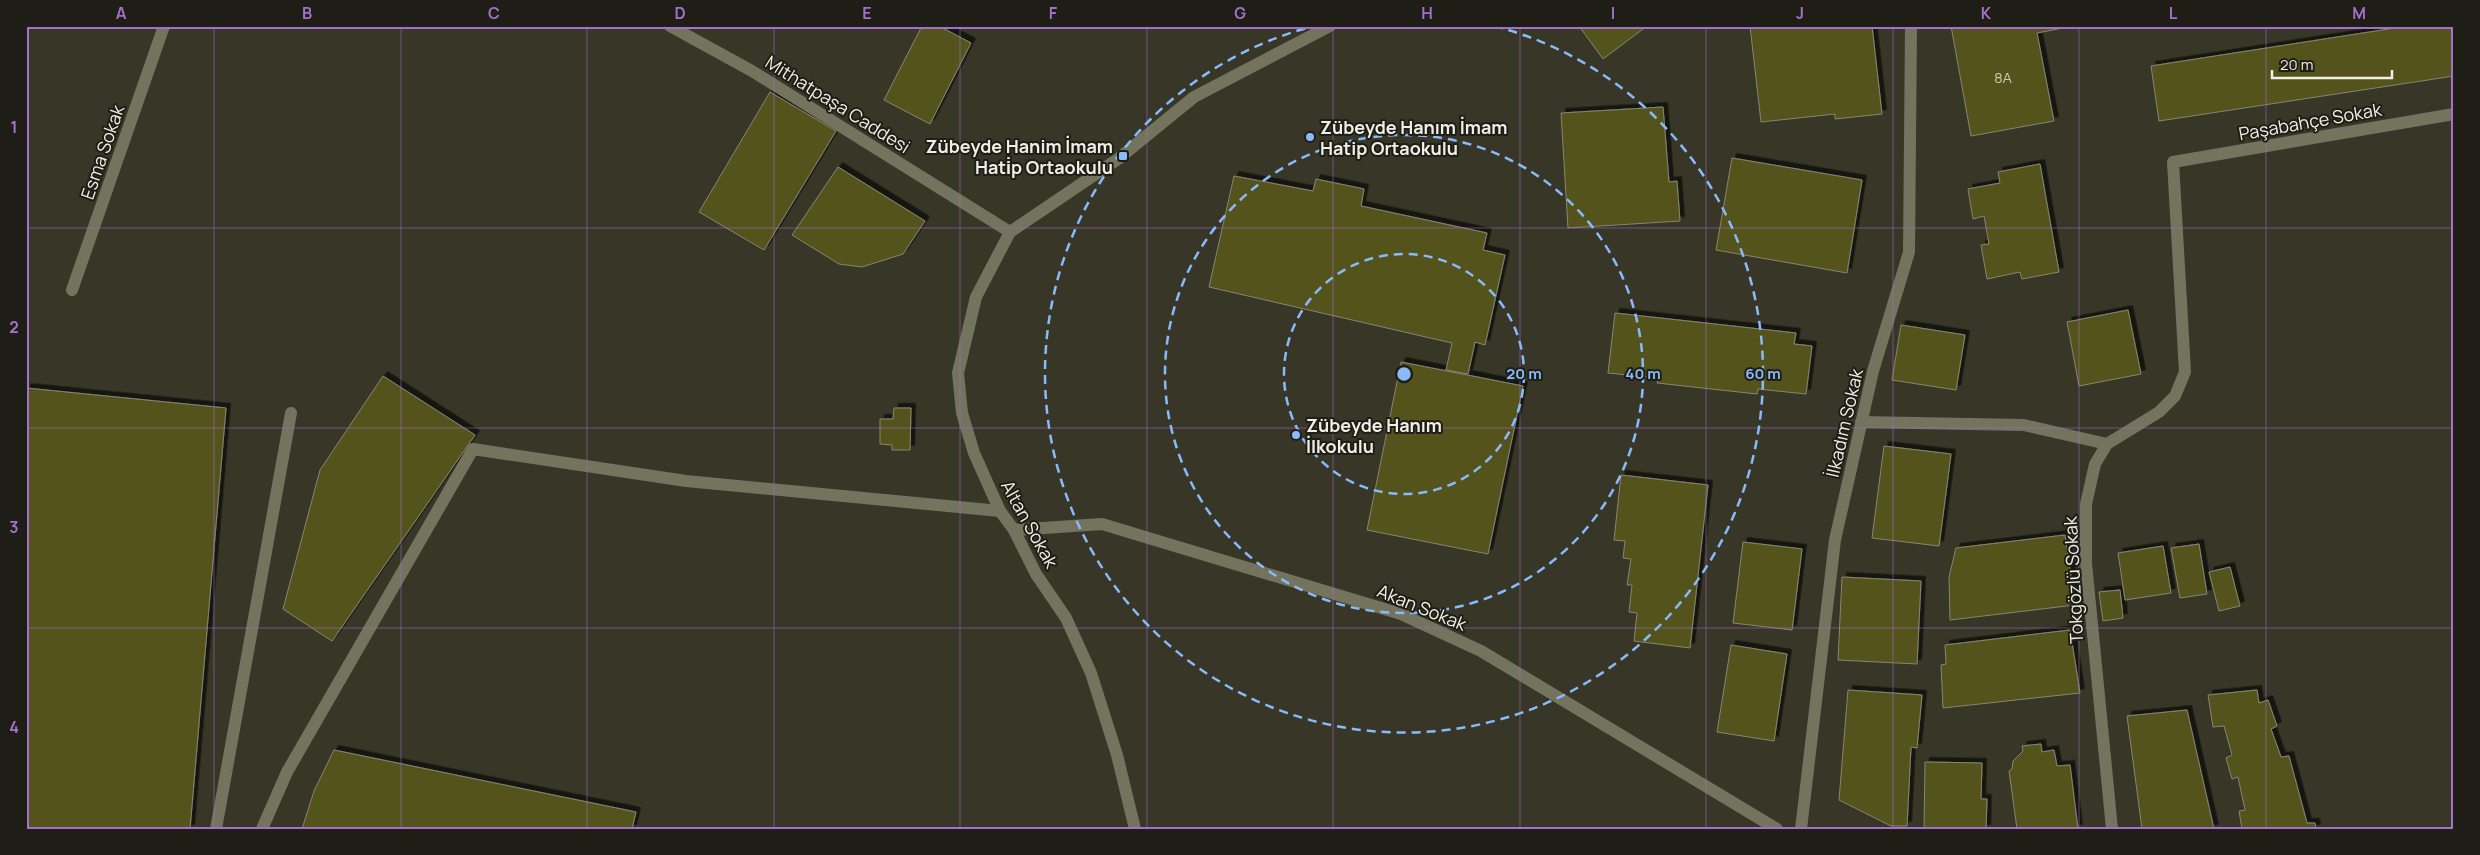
<svg xmlns="http://www.w3.org/2000/svg" width="2480" height="855" viewBox="0 0 2480 855" font-family="Manrope,sans-serif">
	<defs>
		<filter id="shadow"><feDropShadow dx="4.5" dy="-4.5" stdDeviation="0" flood-color="#0009"/></filter>
	</defs>
	<rect width="100%" height="100%" fill="#383727"/>
	<g fill="#55521c" stroke="#868674" filter="url(#shadow)">
		<polygon points="922,26 939,26 971,43 930,124 884,100"/>
		<polygon points="1579,26 1647,26 1603,59"/>
		<polygon points="1750,26 1872,26 1882,114 1835,119 1835,114 1761,122"/>
		<polygon points="1951,26 2073,26 2037,33 2054,121 1971,136"/>
		<polygon points="2408,26 2454,26 2454,76 2159,121 2151,66"/>
		<polygon points="770,92 836,131 764,250 699,212"/>
		<polygon points="1663,107 1669,182 1677,181 1680,221 1568,228 1561,113"/>
		<polygon points="1732,158 1862,180 1847,273 1716,250"/>
		<polygon points="2040,164 2059,272 2022,279 2020,272 1987,279 1981,245 1989,244 1984,216 1973,219 1968,189 2000,183 1998,172"/>
		<polygon points="838,167 925,221 903,254 862,267 839,264 792,235"/>
		<polygon points="1234,176 1313,191 1316,179 1364,189 1361,206 1487,233 1483,250 1505,255 1485,345 1475,342 1468,374 1446,370 1452,343 1209,287"/>
		<polygon points="2128,310 2141,374 2079,386 2067,322"/>
		<polygon points="1615,313 1796,333 1794,344 1812,346 1806,394 1758,389 1757,394 1657,383 1659,378 1608,373"/>
		<polygon points="1901,325 1965,335 1956,390 1892,380"/>
		<polygon points="1401,362 1523,386 1488,554 1367,530"/>
		<polygon points="383,376 475,435 332,641 283,609 320,470"/>
		<polygon points="26,388 226,408 190,829 26,829"/>
		<polygon points="894,408 911,408 910,450 892,450 892,445 880,444 880,419 893,419"/>
		<polygon points="1884,446 1951,454 1939,546 1872,538"/>
		<polygon points="1621,475 1708,485 1690,648 1634,641 1637,613 1629,612 1632,585 1627,585 1631,559 1623,558 1625,541 1614,540"/>
		<polygon points="2065,535 2075,605 1950,620 1949,577 1956,548"/>
		<polygon points="1743,542 1802,549 1792,630 1733,623"/>
		<polygon points="2199,544 2207,594 2180,598 2171,548"/>
		<polygon points="2163,546 2171,593 2125,600 2118,553"/>
		<polygon points="2230,567 2240,606 2219,611 2209,572"/>
		<polygon points="1842,577 1921,581 1917,664 1838,660"/>
		<polygon points="2120,590 2123,618 2103,621 2099,592"/>
		<polygon points="2070,630 2080,693 1943,708 1941,665 1946,664 1945,645"/>
		<polygon points="1731,645 1787,654 1774,741 1717,732"/>
		<polygon points="1848,690 1922,695 1917,748 1911,747 1907,826 1891,826 1839,800"/>
		<polygon points="2257,690 2259,703 2268,700 2277,726 2271,729 2281,757 2289,756 2307,823 2315,823 2316,829 2242,829 2239,811 2245,810 2238,777 2232,779 2226,758 2232,755 2224,726 2213,727 2208,695"/>
		<polygon points="2187,710 2214,829 2142,829 2127,716"/>
		<polygon points="2041,744 2042,752 2054,750 2057,766 2070,765 2078,829 2017,829 2009,771 2012,769 2013,761 2023,751 2022,746"/>
		<polygon points="334,750 636,812 632,829 302,829 314,791"/>
		<polygon points="1925,762 1982,763 1981,799 1987,799 1986,829 1924,829"/>
	</g>
	<g fill="none" stroke-linecap="round" stroke-linejoin="round">
		<polyline stroke="#74735d" stroke-width="12" points="216,829 291,413"/>
		<g stroke="#74735d" stroke-width="12">
			<polyline points="72,290 164,26"/>
			<polyline points="1861,422 2024,425 2107,444"/>
			<polyline points="1014,530 1102,524 1401,614 1481,651 1777,829"/>
			<polyline points="262,829 287,772 473,449 686,481 1000,511"/>
			<polyline points="1135,829 1117,755 1091,673 1066,618 1036,574 1014,530 1000,511 974,453 962,413 958,373 976,297 1010,232 1118,159 1194,97 1330,26"/>
			<polyline points="1801,829 1835,540 1873,371 1909,252 1911,26"/>
			<polyline points="2112,829 2086,563 2086,504 2095,464 2107,444 2159,412 2175,396 2185,372 2173,162 2454,114"/>
		</g>
		<polyline stroke="#74735d" stroke-width="12" points="670,26 752,71 1010,232"/>
	</g>
	<path fill="none" stroke="#a470cc" stroke-width="1" stroke-opacity="0.55" d="M214 26V829M401 26V829M587 26V829M774 26V829M960 26V829M1147 26V829M1333 26V829M1520 26V829M1706 26V829M1893 26V829M2079 26V829M2266 26V829M26 228H2454M26 428H2454M26 628H2454"/>
	<g fill="none" stroke="#89bafc" stroke-width="2.5" stroke-dasharray="9 6">
		<circle cx="1404" cy="374" r="120"/>
		<circle cx="1404" cy="374" r="239"/>
		<path d="M1494 26A359 359 0 1 1 1314 26"/>
	</g>
	<g fill="#89bafc" stroke="#1e1e17" stroke-width="2">
		<circle cx="1310" cy="137" r="5"/>
		<rect x="1118" y="151" width="10" height="10" rx="2.5"/>
		<circle cx="1296" cy="435" r="5"/>
	</g>
	<g text-anchor="middle" dominant-baseline="central" stroke-width="4" stroke-linejoin="round" paint-order="stroke">
		<g font-size="15" fill="#c8c8b3">
			<text x="2003" y="77">8A</text>
		</g>
		<g font-size="18" fill="#efefe5" stroke="#1e1e17">
			<text transform="translate(838 104) rotate(32)">Mithatpaşa Caddesi</text>
			<text transform="translate(2310 121) rotate(-10)">Paşabahçe Sokak</text>
			<text transform="translate(102 152) rotate(-71)">Esma Sokak</text>
			<text transform="translate(1844 423) rotate(-77)">İlkadım Sokak</text>
			<text transform="translate(1030 524) rotate(61)">Altan Sokak</text>
			<text transform="translate(2073 580) rotate(-93)">Tokgözlü Sokak</text>
			<text transform="translate(1422 607) rotate(22)">Akan Sokak</text>
		</g>
		<g font-size="18" font-weight="bold" fill="#efefe5" stroke="#1e1e17" text-anchor="start">
			<text x="1320" y="127">Zübeyde Hanım İmam<tspan x="1320" dy="21">Hatip Ortaokulu</tspan></text>
			<text x="1113" y="146" text-anchor="end">Zübeyde Hanim İmam<tspan x="1113" dy="21">Hati̇p Ortaokulu</tspan></text>
			<text x="1306" y="425">Zübeyde Hanım<tspan x="1306" dy="21">İlkokulu</tspan></text>
		</g>
	</g>
	<circle cx="1404" cy="374" r="8" fill="#89bafc" stroke="#1e1e17" stroke-width="2.5"/>
	<g font-size="15" text-anchor="middle" font-weight="bold" fill="#89bafc" stroke="#1e1e17" stroke-width="4" stroke-linejoin="round" paint-order="stroke">
		<text x="1524" y="379">20 m</text>
		<text x="1643" y="379">40 m</text>
		<text x="1763" y="379">60 m</text>
	</g>
	<rect width="2480" height="855" fill="none" stroke="#1e1e17" stroke-width="55"/>
	<path d="M2272 70v8h120v-8" fill="none" stroke="#efefe5" stroke-width="2.5"/>
	<text x="2280" y="70" font-size="15" fill="#efefe5" stroke="#1e1e17" stroke-width="4" paint-order="stroke">20 m</text>
	<rect x="28" y="28" width="2424" height="800" fill="none" stroke="#a470cc" stroke-width="2"/>
	<g font-size="16" text-anchor="middle" font-weight="bold" fill="#a470cc">
		<text x="121" y="19">A</text>
		<text x="307" y="19">B</text>
		<text x="494" y="19">C</text>
		<text x="680" y="19">D</text>
		<text x="867" y="19">E</text>
		<text x="1053" y="19">F</text>
		<text x="1240" y="19">G</text>
		<text x="1427" y="19">H</text>
		<text x="1613" y="19">I</text>
		<text x="1800" y="19">J</text>
		<text x="1986" y="19">K</text>
		<text x="2173" y="19">L</text>
		<text x="2359" y="19">M</text>
		<text x="14" y="133">1</text>
		<text x="14" y="333">2</text>
		<text x="14" y="533">3</text>
		<text x="14" y="733">4</text>
	</g>
</svg>
